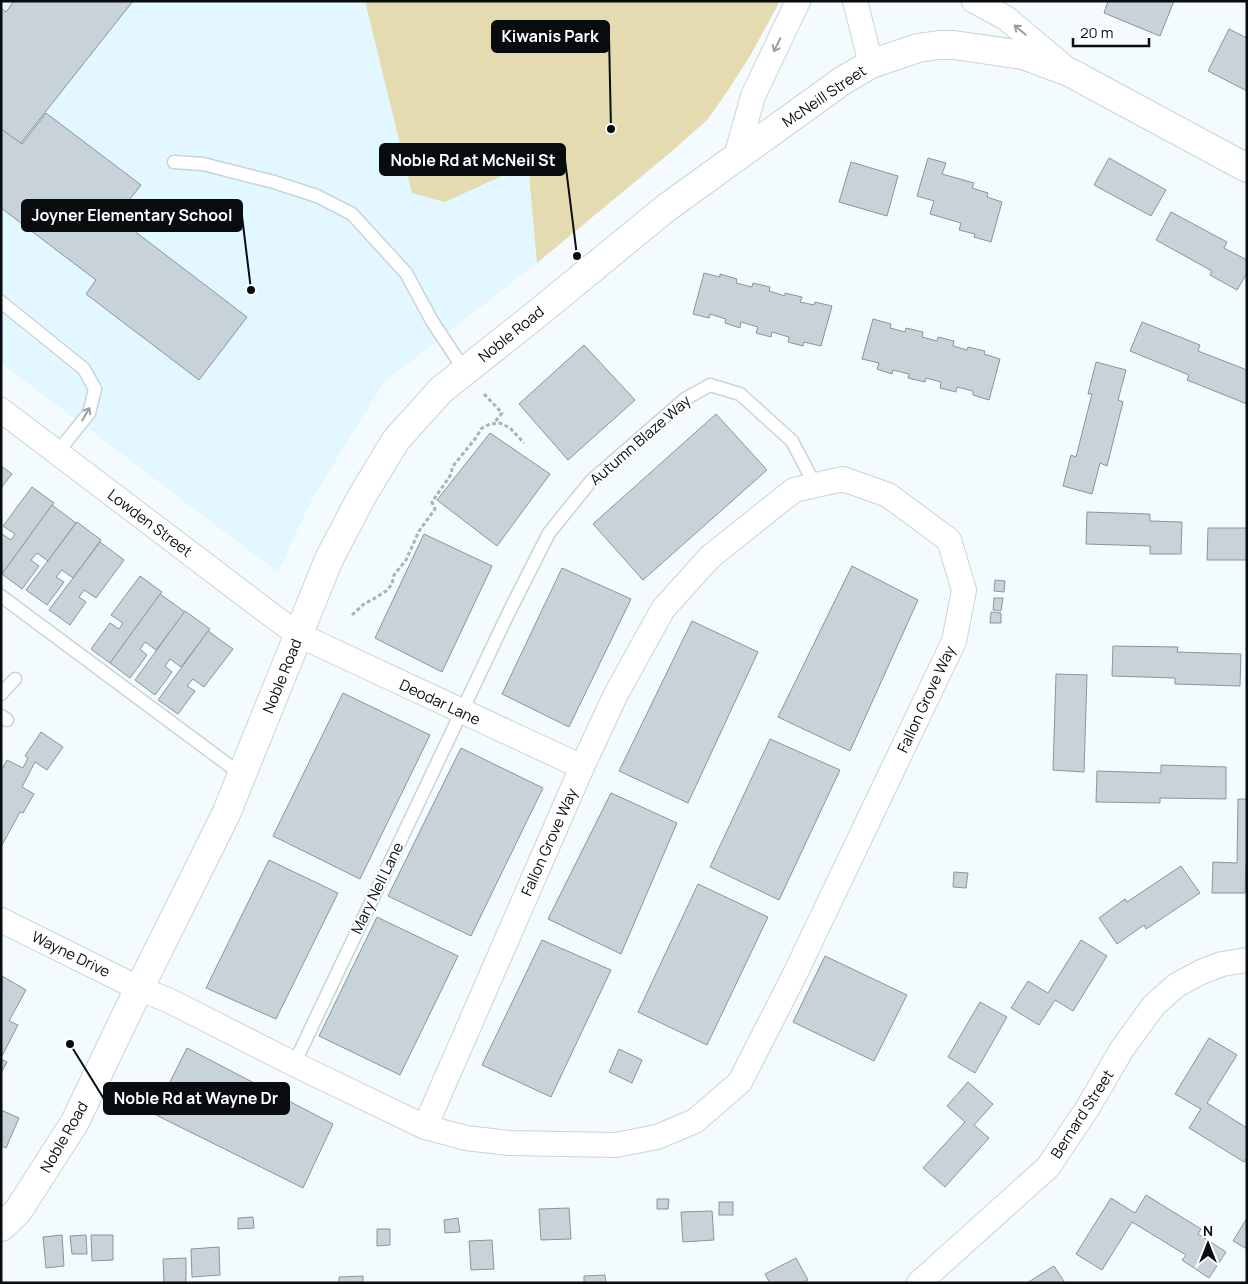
<svg xmlns="http://www.w3.org/2000/svg" width="1248" height="1284" viewBox="0 0 1248 1284" font-family="Manrope,sans-serif">
	<rect width="100%" height="100%" fill="#f4fbfe"/>
	<polygon fill="#e2f7ff" points="1,1 512,1 537,263 384,382 311,501 278,572 1,363"/>
	<polygon fill="#e4dbb0" points="365,1 780,1 750,56 727,92 707,120 671,152 537,263 528,164 445,202 412,193"/>
	<g fill="#c7d3d8" stroke="#8a9599">
		<polygon points="14,1 133,1 20,144 1,129 1,8 6,12"/>
		<polygon points="1108,1 1174,1 1160,36 1104,13"/>
		<polygon points="1229,29 1247,38 1247,91 1208,71"/>
		<polygon points="46,113 141,185 116,217 247,317 199,380 86,294 96,280 1,208 1,129 22,144"/>
		<polygon points="928,158 946,163 942,174 974,183 972,188 988,193 987,197 1002,202 991,242 974,237 975,234 959,230 961,223 930,214 934,201 917,196"/>
		<polygon points="1109,158 1166,190 1151,216 1094,185"/>
		<polygon points="851,162 898,176 887,216 839,202"/>
		<polygon points="1171,212 1227,242 1224,248 1247,260 1247,273 1237,290 1210,275 1212,271 1156,240"/>
		<polygon points="704,273 720,277 720,274 737,279 736,283 752,287 753,283 770,287 769,291 785,296 785,293 802,297 800,302 814,305 815,302 832,306 821,346 804,342 803,346 788,342 789,337 772,332 771,337 756,333 758,327 741,322 740,328 725,323 726,319 710,314 709,318 693,314"/>
		<polygon points="873,319 891,324 890,328 905,332 906,328 923,332 922,337 937,341 938,337 954,341 953,346 967,350 968,347 985,351 984,354 1000,359 989,400 973,395 973,391 957,387 956,392 940,388 941,382 926,378 925,382 908,378 909,374 893,370 892,374 877,369 879,363 862,359"/>
		<polygon points="1142,322 1200,345 1198,351 1247,370 1247,404 1187,380 1189,375 1130,351"/>
		<polygon points="584,345 635,400 568,460 519,404"/>
		<polygon points="1096,362 1126,370 1118,400 1123,402 1107,466 1100,463 1092,494 1063,486 1071,455 1076,457 1092,394 1088,394"/>
		<polygon points="716,414 767,470 643,580 593,524"/>
		<polygon points="490,433 550,474 497,546 437,500"/>
		<polygon points="1,466 12,474 1,488"/>
		<polygon points="32,487 54,503 2,574 1,535 2,534 11,540 15,534 3,526"/>
		<polygon points="52,505 76,523 48,561 37,553 31,560 39,566 22,589 2,574"/>
		<polygon points="1087,512 1150,514 1150,521 1182,522 1181,554 1150,554 1150,546 1086,544"/>
		<polygon points="77,522 101,540 73,578 62,570 56,577 64,582 47,605 26,590"/>
		<polygon points="1208,528 1247,528 1247,560 1207,560"/>
		<polygon points="424,534 492,566 442,672 375,638"/>
		<polygon points="100,542 124,560 96,598 84,590 79,597 86,602 70,625 49,610"/>
		<polygon points="852,566 918,600 850,751 778,717"/>
		<polygon points="562,568 631,599 569,727 502,694"/>
		<polygon points="140,576 162,592 110,663 91,649 110,623 119,629 123,623 111,615"/>
		<polygon points="995,580 1005,581 1004,592 994,591"/>
		<polygon points="160,594 185,612 156,650 145,642 140,649 147,655 130,678 110,663"/>
		<polygon points="994,598 1003,598 1001,611 993,610"/>
		<polygon points="185,611 210,629 181,667 170,659 165,666 172,672 155,695 135,680"/>
		<polygon points="991,612 1001,613 1001,623 990,623"/>
		<polygon points="692,621 758,652 688,803 619,771"/>
		<polygon points="208,631 233,649 204,687 193,679 187,686 195,691 178,714 158,700"/>
		<polygon points="1113,646 1178,647 1177,652 1241,654 1240,686 1175,684 1175,678 1112,676"/>
		<polygon points="1056,674 1087,675 1084,772 1053,770"/>
		<polygon points="343,693 430,735 360,879 273,836"/>
		<polygon points="41,732 63,747 47,770 35,762 22,787 34,794 23,813 20,812 2,845 1,844 1,771 7,760 23,768 28,758 25,756"/>
		<polygon points="770,739 840,770 779,900 710,867"/>
		<polygon points="461,748 543,788 471,936 388,896"/>
		<polygon points="1161,765 1226,767 1226,799 1160,798 1160,803 1096,802 1097,771 1161,773"/>
		<polygon points="611,793 677,823 621,954 548,919"/>
		<polygon points="1238,799 1247,799 1247,864 1246,864 1245,893 1212,893 1213,862 1237,863"/>
		<polygon points="269,860 338,893 276,1019 206,988"/>
		<polygon points="1181,866 1200,893 1146,929 1144,925 1117,944 1099,918 1125,899 1127,902"/>
		<polygon points="954,872 968,873 966,888 953,887"/>
		<polygon points="698,884 768,917 707,1045 638,1012"/>
		<polygon points="377,917 458,956 400,1075 319,1036"/>
		<polygon points="542,940 611,970 551,1097 482,1065"/>
		<polygon points="1081,940 1107,956 1073,1011 1055,1000 1039,1025 1011,1008 1028,981 1048,993"/>
		<polygon points="825,956 907,995 874,1061 793,1022"/>
		<polygon points="2,976 26,990 9,1021 18,1025 1,1058"/>
		<polygon points="980,1002 1007,1017 975,1073 948,1057"/>
		<polygon points="1209,1038 1237,1055 1207,1103 1247,1128 1247,1158 1244,1162 1189,1128 1201,1109 1175,1094"/>
		<polygon points="187,1048 333,1124 303,1188 154,1114"/>
		<polygon points="619,1049 642,1060 632,1083 609,1072"/>
		<polygon points="1,1059 7,1062 1,1073"/>
		<polygon points="968,1082 993,1104 974,1125 989,1138 945,1187 923,1168 965,1122 947,1106"/>
		<polygon points="1,1110 19,1118 6,1148 1,1146"/>
		<polygon points="1146,1195 1201,1229 1198,1234 1226,1252 1209,1278 1182,1260 1186,1255 1132,1222 1102,1270 1076,1254 1111,1198 1135,1213"/>
		<polygon points="657,1199 669,1199 668,1209 657,1209"/>
		<rect x="719" y="1202" width="14" height="13"/>
		<polygon points="569,1208 571,1239 541,1240 539,1209"/>
		<polygon points="712,1211 714,1240 683,1242 681,1212"/>
		<polygon points="253,1217 254,1228 238,1229 238,1218"/>
		<polygon points="458,1218 460,1232 445,1233 444,1220"/>
		<polygon points="1247,1218 1247,1249 1233,1241"/>
		<polygon points="377,1229 390,1229 390,1245 377,1246"/>
		<polygon points="62,1235 64,1266 46,1268 43,1237"/>
		<polygon points="86,1235 87,1254 72,1254 70,1236"/>
		<polygon points="91,1235 113,1235 113,1260 92,1261"/>
		<polygon points="492,1240 494,1269 471,1270 469,1241"/>
		<polygon points="219,1247 220,1275 192,1277 191,1249"/>
		<polygon points="186,1258 186,1283 164,1283 163,1259"/>
		<polygon points="796,1258 808,1280 802,1283 770,1283 765,1274"/>
		<polygon points="1054,1266 1065,1283 1027,1283"/>
		<polygon points="605,1275 606,1283 584,1283 584,1276"/>
		<polygon points="363,1276 363,1283 339,1283 339,1277"/>
	</g>
	<g fill="none" stroke-linecap="round" stroke-linejoin="round">
		<defs>
			<g id="lane">
				<polyline points="174,162 203,164 274,182 317,196 352,214 406,273 432,321 465,371"/>
				<polyline points="1,302 84,369 95,389 89,413 57,453"/>
				<polyline points="1,596 242,775"/>
				<polyline points="1,694 15,679"/>
				<polyline points="1,716 7,720"/>
				<polyline points="294,1064 509,612 549,533 591,481 685,399 710,385 740,394 792,441 815,485"/>
			</g>
			<g id="street">
				<polyline points="855,1 871,64"/>
				<polyline points="974,1 1006,18 1064,67"/>
				<polyline points="736,157 753,96 798,1"/>
				<polyline points="1,410 278,620 299,635 582,767"/>
				<polyline points="1,920 140,989 170,1001 294,1064 425,1127 466,1138 510,1143 616,1145 657,1137 695,1121 740,1082 795,974 954,641 964,590 949,540 888,495 843,479 794,490 710,557 663,609 616,694 582,767 425,1127"/>
				<polyline points="919,1283 1048,1167 1087,1109 1122,1049 1154,1005 1177,985 1201,972 1222,964 1247,960"/>
			</g>
			<polyline id="secondary" points="1,1227 18,1211 75,1122 128,1011 226,814 329,559 362,496 396,440 441,390 538,313 666,208 842,81 871,64 918,48 939,45 954,45 1023,55 1071,73 1093,85 1247,168"/>
		</defs>
		<use href="#lane" stroke="#c8d4d8" stroke-width="15"/>
		<use href="#street" stroke="#c8d4d8" stroke-width="26"/>
		<use href="#secondary" stroke="#c8d4d8" stroke-width="30"/>
		<g stroke="#acb2b5" stroke-width="3" stroke-dasharray="4 2.5" stroke-linecap="butt">
			<polyline points="484,394 502,413 494,423"/>
			<polyline points="352,615 364,604 375,598 386,591 392,584 394,575 406,560 419,531 435,509 432,502 450,476 453,466 475,439 482,428 490,424 500,423 510,428 524,443"/>
		</g>
		<use href="#lane" stroke="#fff" stroke-width="12"/>
		<use href="#street" stroke="#fff" stroke-width="24"/>
		<use href="#secondary" stroke="#fff" stroke-width="28"/>
	</g>
	<defs><path id="oneway-shaft" d="M-6 0H5M1.5-3L5.5 0L1.5 3" fill="none" stroke-width="1.6" stroke-linecap="round" stroke-linejoin="round" transform="scale(1.25)"/></defs>
	<g stroke="#9c9e9f">
		<use href="#oneway-shaft" transform="translate(1020 30) rotate(-140)"/>
		<use href="#oneway-shaft" transform="translate(777 45) rotate(116)"/>
		<use href="#oneway-shaft" transform="translate(86 414) rotate(-60)"/>
	</g>
	<g text-anchor="middle" dominant-baseline="central" stroke-width="4" stroke-linejoin="round" paint-order="stroke">
		<g font-size="15" fill="#080c0e" stroke="#fff">
			<text transform="translate(824 96) rotate(-34)">McNeill Street</text>
			<text transform="translate(511 334) rotate(-39)">Noble Road</text>
			<text transform="translate(640 440) rotate(-41)">Autumn Blaze Way</text>
			<text transform="translate(150 523) rotate(37)">Lowden Street</text>
			<text transform="translate(282 676) rotate(-68)">Noble Road</text>
			<text transform="translate(926 699) rotate(-65)">Fallon Grove Way</text>
			<text transform="translate(440 702) rotate(25)">Deodar Lane</text>
			<text transform="translate(549 842) rotate(-66)">Fallon Grove Way</text>
			<text transform="translate(377 888) rotate(-64)">Mary Nell Lane</text>
			<text transform="translate(71 954) rotate(26)">Wayne Drive</text>
			<text transform="translate(1082 1114) rotate(-57)">Bernard Street</text>
			<text transform="translate(64 1137) rotate(-60)">Noble Road</text>
		</g>
	</g>
	<path fill="none" stroke="#080c0e" stroke-width="2" d="M611 129L609 36M577 256L565 160M251 290L242 216M70 1044L104 1099"/>
	<g fill="#080c0e" stroke="#fff" stroke-width="2">
		<circle cx="611" cy="129" r="5"/>
		<circle cx="577" cy="256" r="5"/>
		<circle cx="251" cy="290" r="5"/>
		<circle cx="70" cy="1044" r="5"/>
	</g>
	<g fill="#080c0e" stroke="#080c0e" stroke-width="2">
		<rect x="492" y="21" width="117" height="31" rx="5"/>
		<rect x="380" y="144" width="185" height="31" rx="5"/>
		<rect x="22" y="200" width="220" height="31" rx="5"/>
		<rect x="104" y="1083" width="185" height="31" rx="5"/>
	</g>
	<g font-size="16" text-anchor="middle" font-weight="bold" fill="#fff">
		<text x="550" y="42">Kiwanis Park</text>
		<text x="473" y="166">Noble Rd at McNeil St</text>
		<text x="132" y="221">Joyner Elementary School</text>
		<text x="196" y="1104">Noble Rd at Wayne Dr</text>
	</g>
	<rect width="1248" height="1284" fill="none" stroke="#080c0e" stroke-width="5"/>
	<g transform="translate(1208 1244)" stroke="#ffffff" stroke-width="4" paint-order="stroke">
	<path d="M0-4L9 19L0 12L-9 19Z" fill="#080c0e"/>
	<text y="-8" font-size="14" font-weight="bold" text-anchor="middle" fill="#080c0e">N</text>
	</g>
	<path d="M1073 38v8h76v-8" fill="none" stroke="#080c0e" stroke-width="2.5"/>
	<text x="1080" y="38" font-size="15" fill="#080c0e" stroke="#ffffff" stroke-width="4" paint-order="stroke">20 m</text>
</svg>
